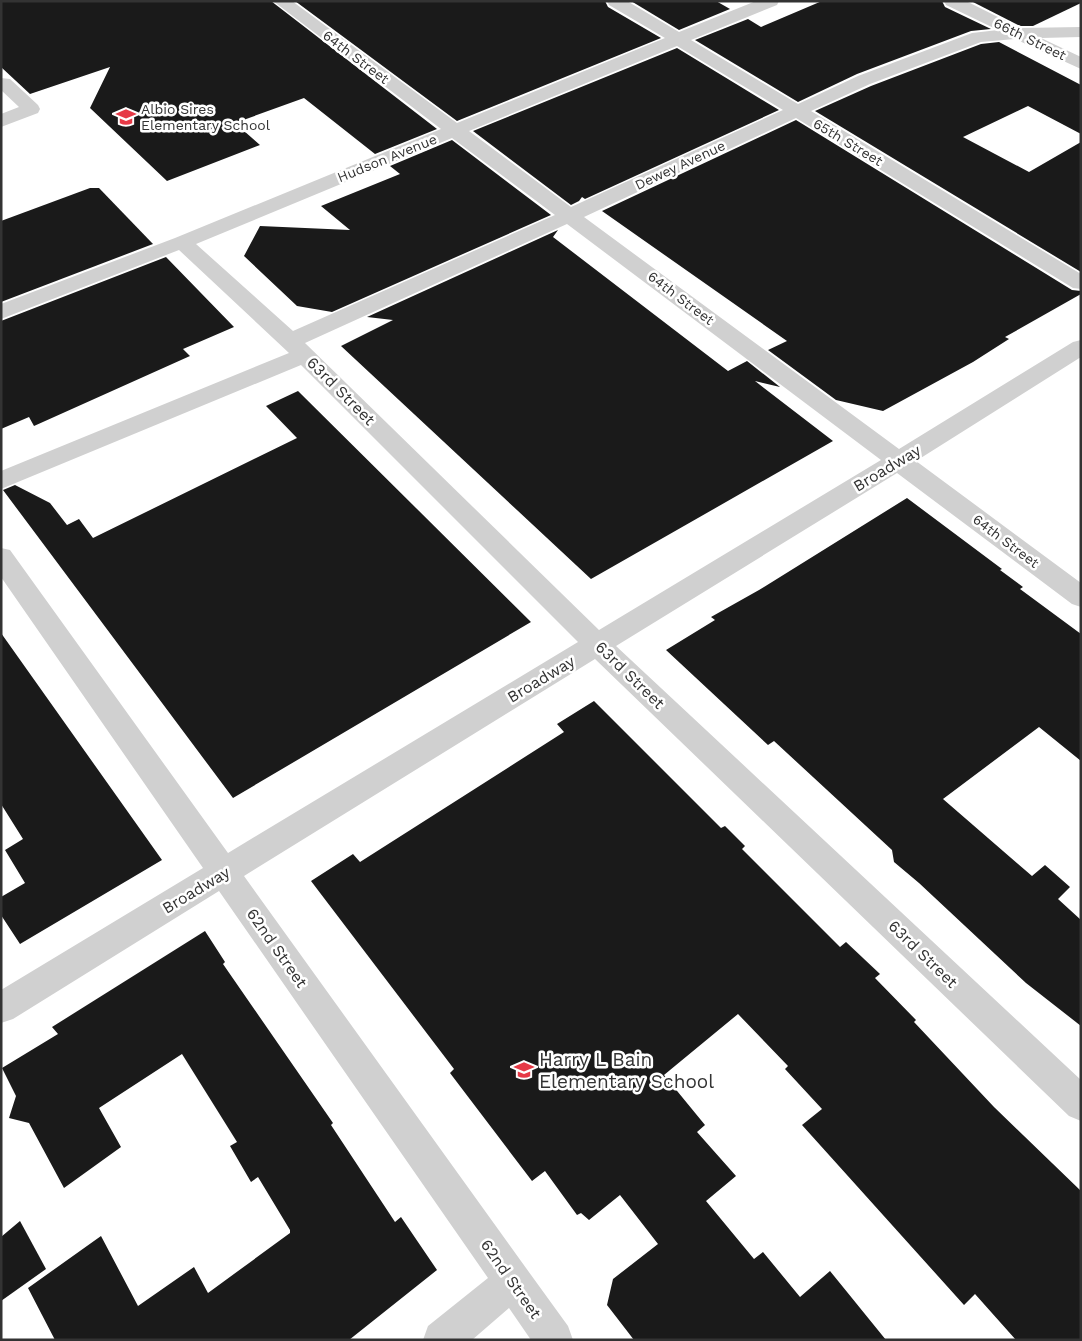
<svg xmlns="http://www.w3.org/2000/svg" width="1082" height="1341" viewBox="0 0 1082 1341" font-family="'Work Sans',sans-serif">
	<rect width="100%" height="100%" fill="#fff"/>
	<g fill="#1a1a1a">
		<polygon points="1,1 271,1 437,129 375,154 304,98 235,123 260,145 167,181 90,108 110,67 30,94 1,67"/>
		<polygon points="295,1 605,1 608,7 661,38 457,121"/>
		<polygon points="631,1 716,1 730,9 679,30"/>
		<polygon points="822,1 942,1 945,7 991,29 971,31 857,74 798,102 695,40 748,19 761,27"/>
		<polygon points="971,1 1081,1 1081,3 1033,26 1020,26"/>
		<polygon points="999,42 1081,85 1081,134 1028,106 963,137 1029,172 1081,142 1081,272 815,111 871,86 981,44"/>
		<polygon points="677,48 779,110 585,199 582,197 579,201 571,205 473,131"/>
		<polygon points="796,120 1072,290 1081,291 1081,294 1005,337 1009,339 973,362 883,411 836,400 768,350 787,341 602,211"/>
		<polygon points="452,140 551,215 332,312 297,306 244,256 260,226 350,230 321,206 400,174 390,166"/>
		<polygon points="90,188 99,188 153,244 1,302 1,221"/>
		<polygon points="558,230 553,237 728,371 747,361 780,387 755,381 833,441 591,579 341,346 393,320 367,317"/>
		<polygon points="166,257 234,327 183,349 190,356 34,426 29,417 1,429 1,321"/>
		<polygon points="298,391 531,622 233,798 3,490 15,485 50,503 67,525 79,519 93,538 297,438 266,406"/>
		<polygon points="907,498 1002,569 1000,570 1023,587 1020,589 1081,634 1081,761 1039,727 943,799 1032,876 1045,865 1070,887 1058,899 1081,920 1081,1026 1026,983 919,883 894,862 892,850 774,741 768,745 666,650 715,620 711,617 759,590"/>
		<polygon points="1,633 162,860 20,944 1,915 1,897 25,883 5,850 23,839 1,804"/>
		<polygon points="594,701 721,828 725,826 745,846 742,849 840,947 846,942 880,974 875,978 916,1020 914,1022 994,1107 1081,1191 1081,1340 1016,1340 975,1294 964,1305 802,1125 822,1109 785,1069 788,1066 738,1014 664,1075 705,1125 697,1132 736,1176 706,1201 754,1259 763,1252 800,1297 830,1271 886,1340 634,1340 607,1305 613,1279 658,1244 620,1195 589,1220 581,1213 577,1215 545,1171 532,1181 450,1073 454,1069 311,881 353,854 360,862 564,732 557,724"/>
		<polygon points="205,931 225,962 223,964 333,1123 331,1125 395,1222 401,1217 437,1270 349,1340 55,1340 28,1288 101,1236 138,1306 194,1267 208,1293 290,1233 290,1230 258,1177 251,1182 230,1146 237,1142 182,1054 99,1108 121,1147 64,1188 29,1123 9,1118 16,1096 2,1068 58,1034 52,1027"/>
		<polygon points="20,1221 46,1269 1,1301 1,1237"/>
	</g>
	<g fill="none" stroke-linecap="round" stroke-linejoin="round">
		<g fill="#d0d0d0" fill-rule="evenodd">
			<path d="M273 1H292L457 123 665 38 609 5 607 1H627L679 32 756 1H779L777 5 691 40 798 104 858 76 972 33 998 30 946 5 944 1H966L1020 28 1081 27V37L1041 38 1081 57V69L1015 39 981 42 870 84 811 111 1081 274V289L1073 288 796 118 584 217 899 449 1073 342 1081 340V357L916 461 1081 583V607L1072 604 897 473 616 646 1081 1080V1121L1069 1116 595 659 244 876 526 1268 568 1326 573 1340H531L509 1308 472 1340H423L428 1326 488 1278 219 891 13 1019 1 1023V990L203 868 1 577V548L10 550 228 853 578 642 301 365 1 489V471L289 353 179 250 1 319V304L175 238 441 129ZM677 46 783 110 571 207 469 131ZM452 138 555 215 293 331 196 244ZM567 224 881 460 599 630 305 343Z"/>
			<polygon points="1,78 10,79 38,105 40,109 38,113 1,127 1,114 19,107 1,90"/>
		</g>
	</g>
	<defs>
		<symbol id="school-bare" viewBox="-9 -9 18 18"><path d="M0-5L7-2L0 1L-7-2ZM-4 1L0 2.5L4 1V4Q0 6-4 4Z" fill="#e63946" stroke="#fff" stroke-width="2.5" paint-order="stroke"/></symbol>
	</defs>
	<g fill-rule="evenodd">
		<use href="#school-bare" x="112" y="103" width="28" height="28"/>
		<use href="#school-bare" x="510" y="1056" width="28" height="28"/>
	</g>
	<g text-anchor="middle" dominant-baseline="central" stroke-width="5" stroke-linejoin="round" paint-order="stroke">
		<g font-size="14" fill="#333" stroke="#fff">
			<text transform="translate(1030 39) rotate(26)">66th Street</text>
			<text transform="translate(356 57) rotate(37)">64th Street</text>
			<text transform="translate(848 142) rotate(31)">65th Street</text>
			<text transform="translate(387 158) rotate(-22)">Hudson Avenue</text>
			<text transform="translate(680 165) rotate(-25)">Dewey Avenue</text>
			<text transform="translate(681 298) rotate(37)">64th Street</text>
			<text transform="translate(1006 541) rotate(37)">64th Street</text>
		</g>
		<g font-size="14" fill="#333" stroke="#fff" text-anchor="start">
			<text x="141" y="109">Albio Sires<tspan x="141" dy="16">Elementary School</tspan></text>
		</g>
		<g font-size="16" fill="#333" stroke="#fff">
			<text transform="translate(341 391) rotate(45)">63rd Street</text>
			<text transform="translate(887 468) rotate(-31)">Broadway</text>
			<text transform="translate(630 675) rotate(44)">63rd Street</text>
			<text transform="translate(541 679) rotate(-31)">Broadway</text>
			<text transform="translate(196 890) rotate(-31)">Broadway</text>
			<text transform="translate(277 948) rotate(55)">62nd Street</text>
			<text transform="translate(923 954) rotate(44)">63rd Street</text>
			<text transform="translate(511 1279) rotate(55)">62nd Street</text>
		</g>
		<g font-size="19" fill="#333" stroke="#fff" text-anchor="start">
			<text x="539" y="1059">Harry L Bain<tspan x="539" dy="22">Elementary School</tspan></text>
		</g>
	</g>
	<rect width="1082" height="1341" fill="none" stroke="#333333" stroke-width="5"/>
</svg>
